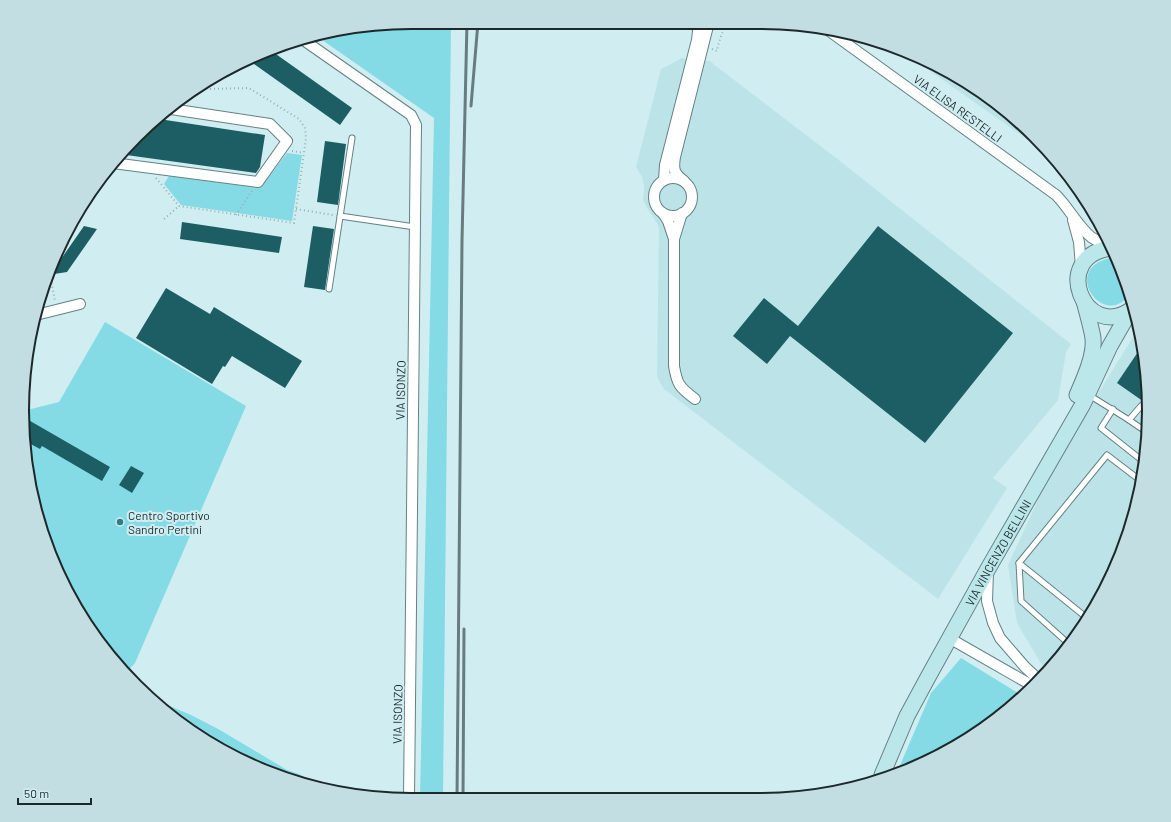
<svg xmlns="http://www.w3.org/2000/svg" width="1171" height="822" viewBox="0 0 1171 822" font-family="Barlow,sans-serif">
	<rect width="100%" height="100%" fill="#d0eef2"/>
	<g fill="#bce4e8">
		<polygon points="899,49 909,52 955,74 1052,154 1055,159"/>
		<polygon points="682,58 710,61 716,66 840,161 1071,344 1066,352 1058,400 993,478 1007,488 938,599 664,389 660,383 657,376 659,229 657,223 647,208 643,200 644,185 642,177 636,167 661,69"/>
		<polygon points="1138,329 1146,360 1148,436 1136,511 1109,583 1069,648 1046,672 1017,623 1008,565 1055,463"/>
	</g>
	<g fill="#84dbe5">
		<polygon points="411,22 451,22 443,799 420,799 434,118 315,35"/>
		<polygon points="287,153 302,155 292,221 181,205 164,184 169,176 260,188"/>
		<path d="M1111 258 1116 259 1128 286 1130 294C1104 331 1059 268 1111 258Z"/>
		<polygon points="105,322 246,406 135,663 125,674 119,668 62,583 25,462 25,409 27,410 59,402"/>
		<polygon points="961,658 1023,696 1017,703 932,760 898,770 931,693"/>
		<polygon points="151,698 191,715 220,730 287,770 299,774 327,789 311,787 239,760 174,720"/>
	</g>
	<g fill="#1c5e64">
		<polygon points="273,52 352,108 340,125 251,62"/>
		<polygon points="159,119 265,135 260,167 256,173 119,154"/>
		<polygon points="325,141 346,144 338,205 317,202"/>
		<polygon points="182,222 282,237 279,253 180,239"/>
		<polygon points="84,226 97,229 67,272 48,275 53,260 61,259"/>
		<polygon points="313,226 334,229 325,290 304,287"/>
		<polygon points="878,226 1013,333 925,443 790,336 767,364 733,336 764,298 798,326"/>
		<polygon points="166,288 210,314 214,307 302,361 285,388 232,356 225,367 223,366 212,384 136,338"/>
		<polygon points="1142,346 1146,360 1147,404 1117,383"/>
		<polygon points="25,418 110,467 102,481 42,446 40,449 25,441"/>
		<polygon points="131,466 144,473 132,493 119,485"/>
	</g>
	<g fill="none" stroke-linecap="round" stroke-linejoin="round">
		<defs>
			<g id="lane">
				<polyline points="340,216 415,227"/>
				<polyline points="329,289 352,138"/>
				<polyline points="1089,395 1129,420 1141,406 1147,411"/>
				<polyline points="1113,409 1101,428 1144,462"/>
				<polyline points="1129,420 1148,433"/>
				<polyline points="1019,563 1021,601 1070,645"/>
				<polyline points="1087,618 1019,563 1107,455 1141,481"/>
			</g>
			<g id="street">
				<path d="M825 28 1056 195C1069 208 1077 225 1091 237 1097 241 1104 245 1111 248"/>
				<polyline points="302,39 411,115 416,125 409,799"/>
				<polyline points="113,163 258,182 287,141 270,124 171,109"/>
				<circle cx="673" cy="197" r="19"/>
				<polyline points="664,180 665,165 697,40 699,22"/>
				<path d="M684 181C674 173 673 170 675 157L709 22"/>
				<polyline points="663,213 668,221 674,239"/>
				<path d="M682 213 674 239V366C677 384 679 387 695 399"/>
				<polyline points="1073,220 1079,242 1081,267"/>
				<polyline points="38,313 40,314 80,304"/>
				<polyline points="988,571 987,601 993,623 1000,638 1025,667 1039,680"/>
				<polyline points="949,638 1033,686"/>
			</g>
			<g id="secondary">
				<path d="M1111 248C1049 256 1085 343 1132 309"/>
				<path d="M1077 395C1084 379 1095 355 1093 338 1091 326 1087 313 1084 301"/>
				<path id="s1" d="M882 775 907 716 927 679 989 567 1083 404 1110 346 1130 311"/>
			</g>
		</defs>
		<use href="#lane" stroke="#658184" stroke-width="7"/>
		<use href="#street" stroke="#658184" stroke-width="12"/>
		<use href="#secondary" stroke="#658184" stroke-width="17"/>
		<g stroke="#97afb2" stroke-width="2" stroke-dasharray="1 3" stroke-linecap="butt">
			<path d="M712 49 717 51C719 40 722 32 728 22"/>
			<polyline points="292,151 304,153"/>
			<polyline points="156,178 179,206 294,223 304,153 306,138 305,128 299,119 249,88 209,89 202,84"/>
			<polyline points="296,209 333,215"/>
			<polyline points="236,215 252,191"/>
			<polyline points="164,219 179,206"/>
			<polyline points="58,252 59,252 77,227 76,223"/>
			<polyline points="50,275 55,301"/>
		</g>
		<use href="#lane" stroke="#fff" stroke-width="5"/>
		<use href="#street" stroke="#fff" stroke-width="10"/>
		<use href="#secondary" stroke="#bbe7eb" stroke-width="15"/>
		<g stroke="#687b7e" stroke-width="3">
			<polyline points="471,106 478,22"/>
			<polyline points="457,799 462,241 467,22"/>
			<polyline points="463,799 464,629"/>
		</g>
	</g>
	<circle fill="#347c84" stroke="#d0eef2" stroke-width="1.5" cx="120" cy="522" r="4"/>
	<g text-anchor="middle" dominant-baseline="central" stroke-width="4" stroke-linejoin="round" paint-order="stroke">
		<g font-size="12" fill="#1d282a" stroke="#d0eef2">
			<text transform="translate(958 108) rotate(36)">VIA ELISA RESTELLI</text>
			<text transform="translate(400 390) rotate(-89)">VIA ISONZO</text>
			<text stroke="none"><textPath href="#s1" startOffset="251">VIA VINCENZO BELLINI</textPath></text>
			<text transform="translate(397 714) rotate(-89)">VIA ISONZO</text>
		</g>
		<g font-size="12" fill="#1d282a" stroke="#d0eef2" text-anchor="start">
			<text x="128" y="515">Centro Sportivo<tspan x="128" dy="14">Sandro Pertini</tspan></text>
		</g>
	</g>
	<path d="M0 0H1171V822H0ZM411 29H760A382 382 0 0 1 1142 411V411A382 382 0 0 1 760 793H411A382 382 0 0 1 29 411V411A382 382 0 0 1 411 29Z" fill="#c2dee2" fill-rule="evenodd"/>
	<path fill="none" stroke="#1d282a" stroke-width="2" d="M411 29H760A382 382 0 0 1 1142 411V411A382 382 0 0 1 760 793H411A382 382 0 0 1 29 411V411A382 382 0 0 1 411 29Z"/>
	<path d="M18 798v6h73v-6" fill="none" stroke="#1d282a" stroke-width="2"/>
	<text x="24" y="798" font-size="12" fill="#1d282a" stroke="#d0eef2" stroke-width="3" paint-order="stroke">50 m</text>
</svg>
